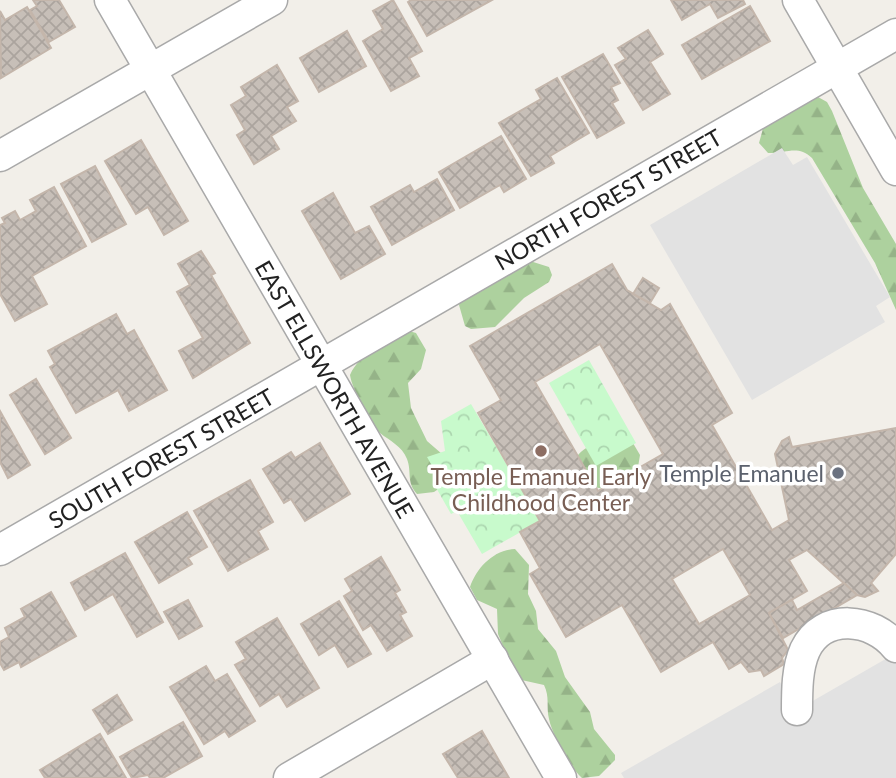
<svg xmlns="http://www.w3.org/2000/svg" width="896" height="778" viewBox="0 0 896 778" font-family="Lato,sans-serif">
	<defs>
		<pattern id="forest-firs" width="22" height="20" patternUnits="userSpaceOnUse" patternTransform="scale(1.75)"><rect width="22" height="20" fill="#add19e"/><path d="M5 1l3.5 6h-7zM16 11l3.5 6h-7z" fill="#95b388"/></pattern>
		<pattern id="park-crowns" width="20" height="18" patternUnits="userSpaceOnUse" patternTransform="scale(1.75)"><rect width="20" height="18" fill="#c8facc"/><path d="M2 6a3 3 0 1 1 6 0M12 15a3 3 0 1 1 6 0" fill="none" stroke="#acd6af"/></pattern>
		<pattern id="building-cross-hatch" width="8" height="8" patternUnits="userSpaceOnUse" patternTransform="scale(1.75)"><rect width="8" height="8" fill="#c7bfb8"/><path d="M0 0l8 8M0 8l8-8" fill="none" stroke="#aba49e"/></pattern>
	</defs>
	<rect width="100%" height="100%" fill="#f2efe9"/>
	<g fill="url(#forest-firs)">
		<path d="M818 97 827 102 832 111 863 188 896 244V310L875 263 812 158C797 144 786 154 768 153L759 143 764 125 803 99Z"/>
		<polygon points="530,261 549,267 552,275 549,282 524,298 495,327 471,329 465,326 459,305 462,297"/>
		<path d="M409 331 416 333 426 350 421 369 408 383 411 408 427 441 442 454 450 481 434 492 417 494C406 482 412 472 407 459 402 446 390 441 380 433 370 424 352 389 350 375 360 352 388 342 409 331Z"/>
		<path d="M630 438 640 455 637 473 605 489 593 487 576 458C588 440 610 441 630 438Z"/>
		<path d="M515 549 529 565 528 594 536 611 538 629 556 651 565 677 590 712 594 729 615 755V760L599 776 582 778C570 768 552 734 549 719 546 707 550 697 544 685L517 679 498 634 497 609 477 600 470 587C477 567 494 550 515 549Z"/>
	</g>
	<g fill="url(#park-crowns)">
		<polygon points="589,360 636,443 596,466 549,383"/>
		<polygon points="471,404 540,521 482,554 457,511 451,514 434,484 440,480 427,457 445,451 441,421"/>
	</g>
	<g fill="#e2e2e2">
		<polygon points="782,148 793,165 807,157 890,297 876,306 885,322 752,400 650,225"/>
		<polygon points="896,653 896,778 624,778 621,773 780,682 797,710"/>
	</g>
	<g fill="url(#building-cross-hatch)" stroke="#c4b6ab" stroke-width="2" fill-rule="evenodd">
		<polygon points="33,0 59,0 75,27 49,42 30,10 37,6"/>
		<polygon points="393,0 422,51 409,58 419,76 391,91 363,41 383,29 373,11"/>
		<polygon points="411,0 492,0 427,36 408,2"/>
		<polygon points="671,0 743,0 745,4 718,18 710,4 682,20"/>
		<polygon points="750,6 770,41 702,79 682,45"/>
		<polygon points="27,7 51,48 1,78 0,11 5,20"/>
		<polygon points="648,30 663,54 650,62 670,94 643,110 615,65 626,59 618,48"/>
		<polygon points="347,31 366,66 319,92 300,58"/>
		<polygon points="603,54 620,83 611,87 618,100 612,103 624,123 597,138 562,77"/>
		<polygon points="277,65 298,101 287,107 296,121 271,136 279,149 254,164 237,135 245,130 231,105 246,96 241,87"/>
		<polygon points="557,78 589,133 550,156 554,163 531,176 499,123 541,99 536,90"/>
		<polygon points="501,136 526,179 504,192 500,185 460,208 439,172"/>
		<polygon points="141,140 188,221 164,235 148,207 136,214 105,161"/>
		<polygon points="95,166 126,224 92,242 61,184"/>
		<polygon points="437,179 454,210 392,245 371,207 410,185 414,192"/>
		<polygon points="54,187 86,246 32,276 47,304 15,321 0,294 0,225 5,223 2,218 15,211 20,220 36,211 30,200"/>
		<polygon points="333,193 355,233 369,226 385,254 341,279 302,211"/>
		<polygon points="201,251 215,273 211,275 250,343 193,378 179,351 203,338 177,292 190,285 178,264"/>
		<path d="M612 264 627 290 661 310 670 304 732 413 712 425 772 530 789 520 775 454 782 441 789 437 792 447 896 428V554L871 583 878 591 865 597 857 595 807 550 789 560 807 591 769 613 788 650 782 658 784 664 764 676 761 670 749 672 741 662 729 669 713 642 661 672 622 605 566 637 530 574 540 568 520 532 540 521 478 413 501 400 470 346ZM600 344 663 454 598 491 535 382ZM723 549 750 595 699 624 672 579Z"/>
		<polygon points="643,278 659,288 650,303 633,294"/>
		<polygon points="116,314 127,334 134,330 167,390 129,411 118,390 76,413 50,367 55,364 48,351"/>
		<polygon points="36,379 71,438 45,454 10,395"/>
		<polygon points="0,411 30,465 8,478 0,462"/>
		<polygon points="320,443 350,494 305,521 291,499 284,503 263,469 291,452 295,458"/>
		<polygon points="250,480 273,522 258,531 268,549 228,571 194,511"/>
		<polygon points="187,512 207,547 188,558 192,564 159,583 135,542"/>
		<polygon points="125,553 163,622 137,637 113,594 85,610 71,583"/>
		<polygon points="381,557 400,590 395,593 406,612 400,615 412,636 387,651 371,625 363,630 344,596 352,591 345,579"/>
		<polygon points="844,583 857,595 783,638 769,613 792,600 797,610"/>
		<polygon points="51,592 76,636 21,667 19,662 4,670 0,663 0,642 9,637 5,628 25,617 21,609"/>
		<polygon points="188,600 202,626 179,639 164,612"/>
		<polygon points="339,601 371,654 348,667 335,645 319,655 301,624"/>
		<polygon points="277,618 319,688 287,707 279,694 260,706 235,665 246,659 236,642"/>
		<polygon points="206,666 215,681 227,674 255,721 229,737 225,731 204,744 170,687"/>
		<polygon points="117,695 132,720 108,734 93,710"/>
		<polygon points="183,722 202,756 163,778 150,778 148,775 132,778 120,757"/>
		<polygon points="482,731 509,778 458,778 443,754"/>
		<polygon points="100,734 126,778 45,778 40,770"/>
	</g>
	<g fill="none" stroke-linecap="round" stroke-linejoin="round">
		<defs>
			<g id="minor">
				<polyline points="110,0 561,778"/>
				<polyline points="798,0 896,170"/>
				<polyline points="0,156 272,0"/>
				<polyline points="0,550 896,34"/>
				<path d="M797 710C797 690 797 668 805 650 823 612 873 618 896 647"/>
				<polyline points="289,778 493,659"/>
			</g>
		</defs>
		<use href="#minor" stroke="#a9a9a9" stroke-width="33"/>
		<use href="#minor" stroke="#fff" stroke-width="30"/>
	</g>
	<circle fill="#8d6e63" stroke="#fff" stroke-width="2.5" cx="541" cy="451" r="7"/>
	<circle fill="#6b7280" stroke="#fff" stroke-width="2.5" cx="838" cy="473" r="7"/>
	<g text-anchor="middle" dominant-baseline="central" stroke-width="7" stroke-linejoin="round" paint-order="stroke">
		<g font-size="23" fill="#222" stroke="#fff">
			<text transform="translate(608 199) rotate(-30)">NORTH FOREST STREET</text>
			<text transform="translate(335 389) rotate(60)">EAST ELLSWORTH AVENUE</text>
			<text transform="translate(161 458) rotate(-30)">SOUTH FOREST STREET</text>
		</g>
		<g font-size="23" fill="#5b616d" stroke="#fff" text-anchor="end">
			<text x="824" y="473">Temple Emanuel</text>
		</g>
		<g font-size="23" fill="#785e54" stroke="#fff">
			<text x="541" y="476">Temple Emanuel Early<tspan x="541" dy="26">Childhood Center</tspan></text>
		</g>
	</g>
</svg>
